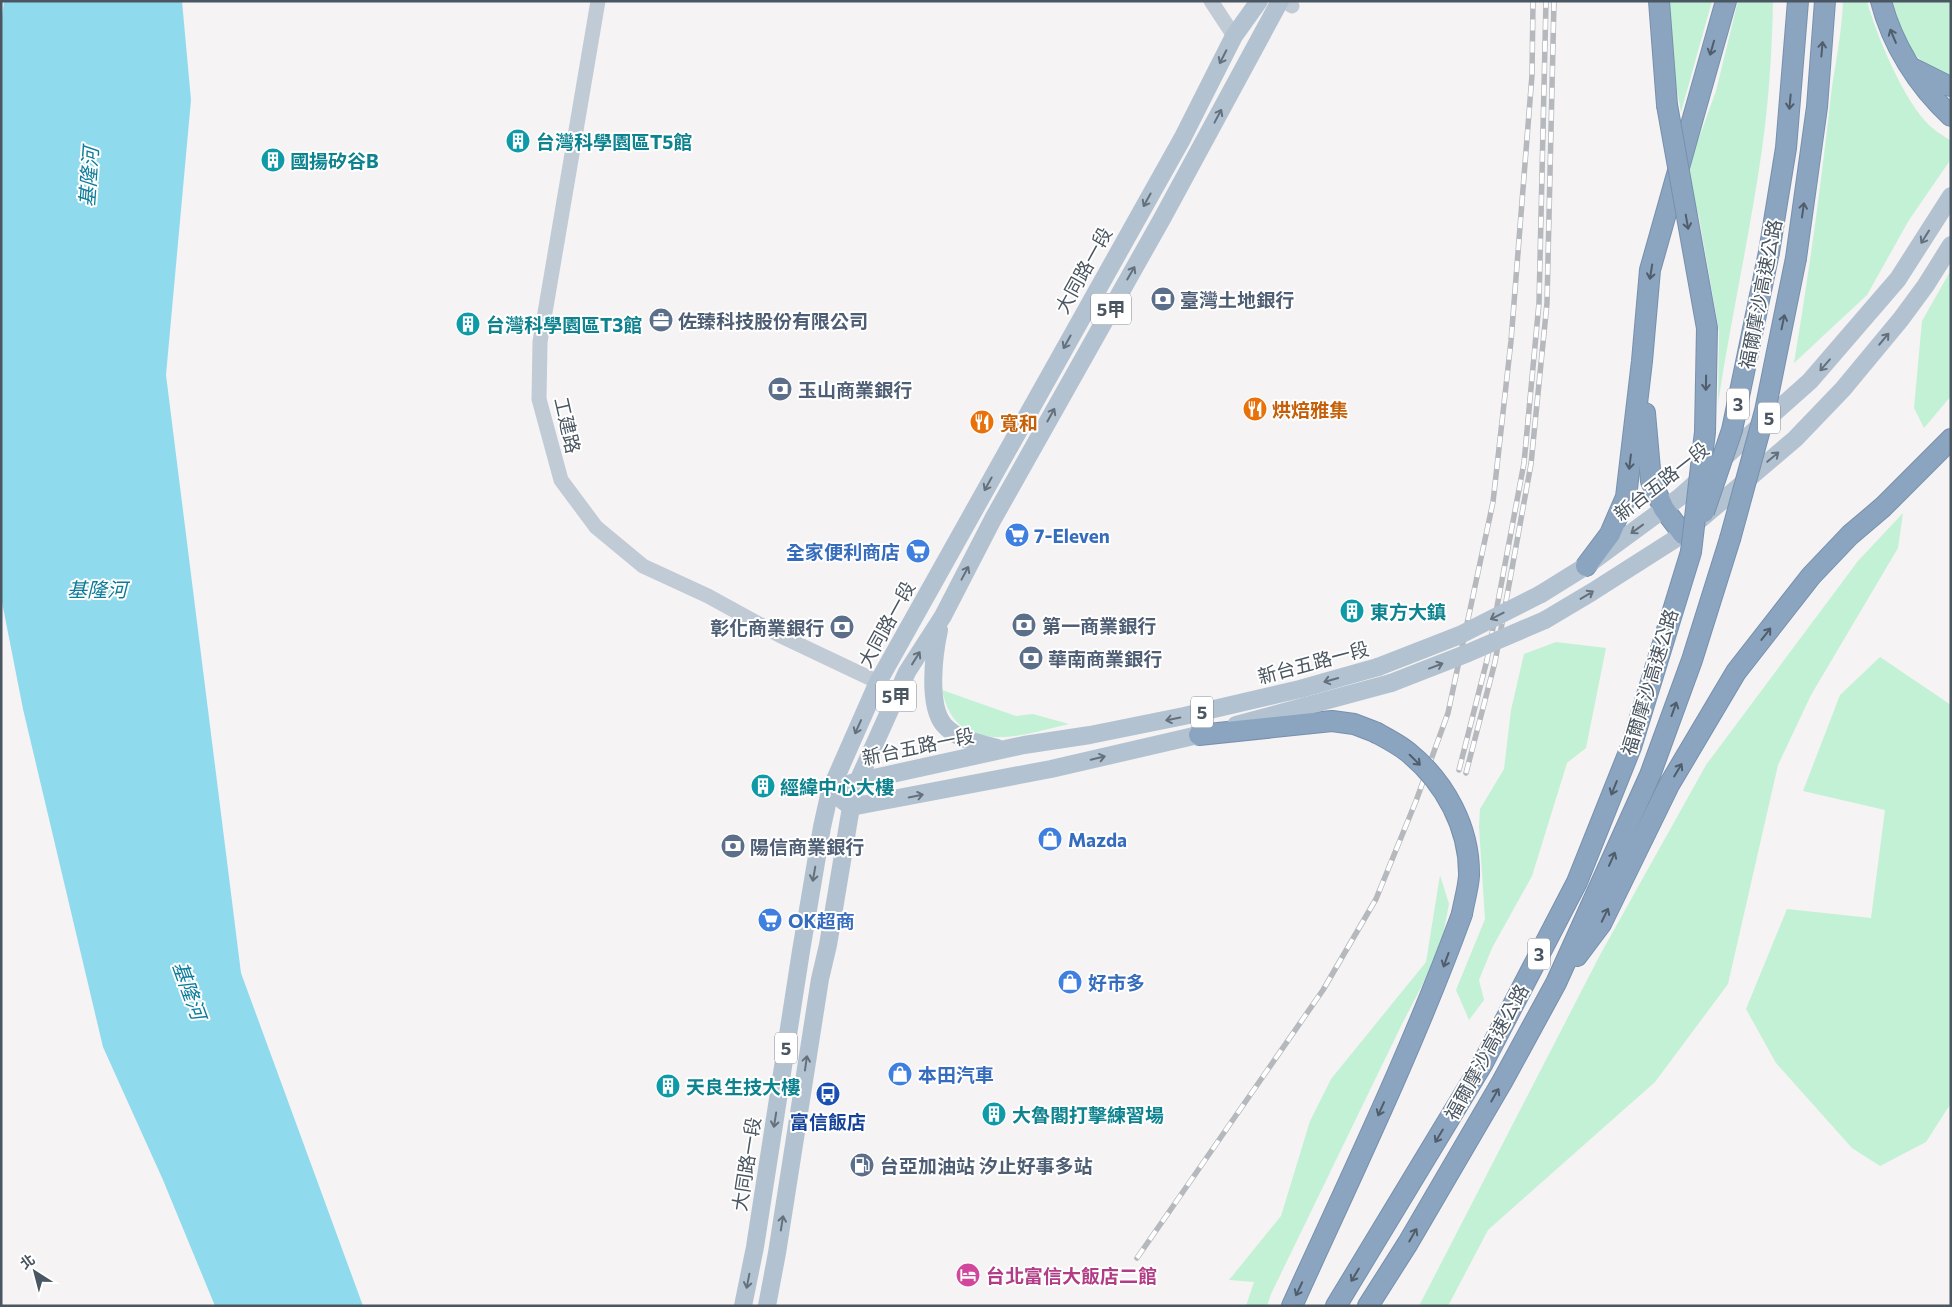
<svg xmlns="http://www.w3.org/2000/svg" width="1952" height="1307" viewBox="0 0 1952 1307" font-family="Commissioner,'Noto Sans TC',sans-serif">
	<rect width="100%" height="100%" fill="#f5f3f3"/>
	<g fill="#c3f1d5">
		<polygon points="1670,1 1712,1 1681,112 1672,62"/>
		<path d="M1738 1H1773C1772 51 1769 100 1762 149 1750 234 1731 318 1718 403L1719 331 1699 217 1686 174 1716 91Z"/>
		<path d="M1843 1H1867C1876 35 1904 101 1929 125 1935 131 1944 136 1951 141V159L1909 220 1867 295 1794 363C1809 274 1821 185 1831 95 1835 64 1842 33 1843 1Z"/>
		<path d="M1893 1H1951V75C1911 65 1902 37 1893 1Z"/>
		<polygon points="1951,270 1951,396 1924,428 1914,408 1922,321"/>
		<polygon points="1903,513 1898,548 1811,695 1778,765 1728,984 1655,1082 1488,1230 1448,1306 1419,1306 1600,955 1706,765 1858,561"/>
		<polygon points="1556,642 1606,648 1586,748 1567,763 1532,876 1492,948 1479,980 1484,1000 1469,1020 1456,990 1485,919 1479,827 1480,809 1504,769 1511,710 1524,654"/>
		<polygon points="1880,657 1951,705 1951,1103 1926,1142 1880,1166 1852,1148 1776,1063 1746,1009 1787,909 1871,918 1885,810 1803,791 1840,695"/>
		<path d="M942 690 1016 716 1033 714 1069 724C1022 735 956 759 942 690Z"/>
		<polygon points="1440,875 1449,904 1440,951 1402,1024 1271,1294 1267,1306 1246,1306 1254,1282 1229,1280 1281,1216 1310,1121 1331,1079 1426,962"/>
	</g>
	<polygon fill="#90daee" points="4,1 182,1 191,100 166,375 241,973 363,1306 215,1306 163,1180 103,1047 23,709 1,597 1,25"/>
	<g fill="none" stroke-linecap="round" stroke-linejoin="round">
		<defs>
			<g id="highway">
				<polyline points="1659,1 1667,105"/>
				<path d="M1881 1C1892 44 1918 86 1951 116"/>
				<polyline points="1914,69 1946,85 1951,86"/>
				<polyline points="1769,252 1786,148 1798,1"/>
				<polyline points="1796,258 1817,107 1825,1"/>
				<polyline points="1645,413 1651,481 1664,509 1683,534"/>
				<polyline points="1586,566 1610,534 1626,497 1642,361 1650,270 1726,1"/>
				<polyline points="1199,735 1332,721 1354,724 1375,732"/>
				<polyline points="1577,956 1601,924 1669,785 1736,672 1811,576 1850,535 1883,507 1951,439"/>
				<path d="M1292 1306C1351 1176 1413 1048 1462 914"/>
				<polyline points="1336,1306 1483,1063 1577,882 1631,747 1691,552"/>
				<polyline points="1368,1306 1408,1243 1502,1082 1556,983 1650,775 1692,660 1730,539"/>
			</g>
		</defs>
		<use href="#highway" stroke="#7690ad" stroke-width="22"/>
		<g stroke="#c1cbd6" stroke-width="15">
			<polyline points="598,1 540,342 539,399 561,480 596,527 643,566 708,596 781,636 878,682"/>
			<polyline points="1211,1 1234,36"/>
			<polyline points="1285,1 1292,6"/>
		</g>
		<g stroke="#b3c2d1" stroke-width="18">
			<polyline points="1541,594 1586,566 1680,497 1810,381 1898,279 1951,196"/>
			<polyline points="1545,620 1592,592 1683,534 1795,439 1843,389 1901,319 1926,285 1951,245"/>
			<path d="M939 630C934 653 927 705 944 725 957 740 979 743 997 748"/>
			<polyline points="1236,725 1391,683"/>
			<polyline points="851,783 1024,745 1090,735 1184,716 1300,689 1378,667"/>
			<polyline points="842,800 851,807 1051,769 1211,732"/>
			<polyline points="743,1306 755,1247 801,951 822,827 830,791 878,682 1182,139 1234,36 1259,1"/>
			<polyline points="767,1306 777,1253 820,979 828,945 851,807 858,781 907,672 943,616 993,519 1163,217 1280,1"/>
		</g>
		<use href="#highway" stroke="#8ba5c1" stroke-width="20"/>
		<defs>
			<g id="rail">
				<polyline points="1459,770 1487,660 1524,463 1539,303 1546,1"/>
				<polyline points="1466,773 1495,662 1531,464 1547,303 1554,1"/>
				<polyline points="1137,1258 1323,990 1376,899 1416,801 1448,713 1493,502 1511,341 1532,75 1533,1"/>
			</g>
		</defs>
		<use href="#rail" stroke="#b5b8bd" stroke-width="5.5"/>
		<use href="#rail" stroke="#fff" stroke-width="4" stroke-dasharray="11" stroke-linecap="butt"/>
		<defs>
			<g id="highway-bridge">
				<polyline points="1667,105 1707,328 1705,432 1691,552"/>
				<polyline points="1704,512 1732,430 1769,252"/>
				<polyline points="1730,539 1765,411 1796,258"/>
				<path d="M1375 732C1386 738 1398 744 1408 752 1445 782 1470 828 1469 876 1468 889 1464 902 1462 914"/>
			</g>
		</defs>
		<use href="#highway-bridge" stroke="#7690ad" stroke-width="22" stroke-linecap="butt"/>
		<g stroke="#b3c2d1" stroke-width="18">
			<polyline points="1378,667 1460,635 1541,594"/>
			<polyline points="1391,683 1468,653 1545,620"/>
		</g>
		<use href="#highway-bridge" stroke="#8ba5c1" stroke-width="20"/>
	</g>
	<defs><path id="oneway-shaft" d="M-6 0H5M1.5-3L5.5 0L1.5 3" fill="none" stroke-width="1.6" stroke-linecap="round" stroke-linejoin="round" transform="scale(1.25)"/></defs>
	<g stroke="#505e6b">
		<use href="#oneway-shaft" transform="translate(1893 36) rotate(-113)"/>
		<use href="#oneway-shaft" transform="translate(1712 48) rotate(106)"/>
		<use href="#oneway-shaft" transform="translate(1822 49) rotate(-85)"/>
		<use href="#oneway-shaft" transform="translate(1790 102) rotate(95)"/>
		<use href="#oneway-shaft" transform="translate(1803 210) rotate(-82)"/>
		<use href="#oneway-shaft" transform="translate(1687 222) rotate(80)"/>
		<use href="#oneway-shaft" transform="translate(1651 272) rotate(99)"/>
		<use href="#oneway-shaft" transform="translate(1783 322) rotate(-78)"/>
		<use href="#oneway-shaft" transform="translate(1706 383) rotate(91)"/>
		<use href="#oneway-shaft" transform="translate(1630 462) rotate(97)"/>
		<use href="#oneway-shaft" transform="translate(1766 634) rotate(-52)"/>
		<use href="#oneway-shaft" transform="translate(1674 709) rotate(-70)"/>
		<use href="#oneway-shaft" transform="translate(1415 760) rotate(45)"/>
		<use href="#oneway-shaft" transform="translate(1678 770) rotate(-59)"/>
		<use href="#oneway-shaft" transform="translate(1614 788) rotate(112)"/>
		<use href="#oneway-shaft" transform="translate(1612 859) rotate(-66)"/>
		<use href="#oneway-shaft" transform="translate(1605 915) rotate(-64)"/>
		<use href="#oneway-shaft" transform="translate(1446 960) rotate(110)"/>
		<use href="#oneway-shaft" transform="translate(1495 1095) rotate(-60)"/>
		<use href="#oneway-shaft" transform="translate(1381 1109) rotate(114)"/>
		<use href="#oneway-shaft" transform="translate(1439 1136) rotate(121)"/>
		<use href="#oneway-shaft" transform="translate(1413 1235) rotate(-60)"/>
		<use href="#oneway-shaft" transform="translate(1355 1275) rotate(121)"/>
		<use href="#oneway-shaft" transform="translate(1299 1289) rotate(115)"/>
	</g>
	<g stroke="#64717d">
		<use href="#oneway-shaft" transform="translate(1223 57) rotate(117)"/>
		<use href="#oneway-shaft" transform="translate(1218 116) rotate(-62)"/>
		<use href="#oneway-shaft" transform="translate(1147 200) rotate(119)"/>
		<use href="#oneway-shaft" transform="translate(1925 237) rotate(122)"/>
		<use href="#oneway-shaft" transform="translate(1131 273) rotate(-60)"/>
		<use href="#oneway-shaft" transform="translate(1884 339) rotate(-50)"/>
		<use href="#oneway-shaft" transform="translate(1067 342) rotate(119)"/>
		<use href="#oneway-shaft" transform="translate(1825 365) rotate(131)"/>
		<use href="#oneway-shaft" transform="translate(1051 415) rotate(-61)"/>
		<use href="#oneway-shaft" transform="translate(1773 457) rotate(-40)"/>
		<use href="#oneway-shaft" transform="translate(988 484) rotate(119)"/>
		<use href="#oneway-shaft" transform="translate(1637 529) rotate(144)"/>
		<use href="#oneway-shaft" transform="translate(965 573) rotate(-62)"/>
		<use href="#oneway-shaft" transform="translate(1587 595) rotate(-31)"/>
		<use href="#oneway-shaft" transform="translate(1497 616) rotate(153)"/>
		<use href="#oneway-shaft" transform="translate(916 658) rotate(-58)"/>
		<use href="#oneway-shaft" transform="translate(1436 666) rotate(-21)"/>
		<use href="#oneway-shaft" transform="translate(1331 680) rotate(164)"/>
		<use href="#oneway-shaft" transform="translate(1173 719) rotate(169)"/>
		<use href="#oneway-shaft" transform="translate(858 727) rotate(114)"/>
		<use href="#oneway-shaft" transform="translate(1098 758) rotate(-13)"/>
		<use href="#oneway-shaft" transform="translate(916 796) rotate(-11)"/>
		<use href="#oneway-shaft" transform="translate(814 874) rotate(100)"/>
		<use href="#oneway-shaft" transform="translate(806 1063) rotate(-82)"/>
		<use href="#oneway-shaft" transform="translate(775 1120) rotate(99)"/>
		<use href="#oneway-shaft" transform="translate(782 1223) rotate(-81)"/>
		<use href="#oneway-shaft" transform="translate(748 1281) rotate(101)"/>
	</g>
	<defs>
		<symbol id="building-disc" viewBox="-11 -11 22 22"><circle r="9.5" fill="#0f9aa8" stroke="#fff"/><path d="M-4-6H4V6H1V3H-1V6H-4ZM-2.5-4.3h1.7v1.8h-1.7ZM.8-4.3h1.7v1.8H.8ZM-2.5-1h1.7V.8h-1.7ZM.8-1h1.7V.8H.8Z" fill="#fff"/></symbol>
		<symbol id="bank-disc" viewBox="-11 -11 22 22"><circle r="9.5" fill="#5c6f8a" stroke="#fff"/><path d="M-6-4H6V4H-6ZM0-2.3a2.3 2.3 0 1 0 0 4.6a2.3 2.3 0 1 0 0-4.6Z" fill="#fff"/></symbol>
		<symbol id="office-disc" viewBox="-11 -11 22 22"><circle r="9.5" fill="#5c6f8a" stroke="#fff"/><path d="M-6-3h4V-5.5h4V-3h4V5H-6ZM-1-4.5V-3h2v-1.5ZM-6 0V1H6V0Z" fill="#fff"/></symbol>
		<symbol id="restaurant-disc" viewBox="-11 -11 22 22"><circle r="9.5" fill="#e8710a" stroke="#fff"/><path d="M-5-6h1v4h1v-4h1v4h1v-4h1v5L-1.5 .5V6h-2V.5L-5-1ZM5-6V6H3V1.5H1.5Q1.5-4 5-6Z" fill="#fff"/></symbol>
		<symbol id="supermarket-disc" viewBox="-11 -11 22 22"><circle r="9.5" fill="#3f7fe0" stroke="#fff"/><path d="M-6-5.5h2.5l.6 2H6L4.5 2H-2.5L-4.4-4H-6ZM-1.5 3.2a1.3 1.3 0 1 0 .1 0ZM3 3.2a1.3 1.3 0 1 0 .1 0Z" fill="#fff"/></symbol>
		<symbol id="shop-disc" viewBox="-11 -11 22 22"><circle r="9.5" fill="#3f7fe0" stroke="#fff"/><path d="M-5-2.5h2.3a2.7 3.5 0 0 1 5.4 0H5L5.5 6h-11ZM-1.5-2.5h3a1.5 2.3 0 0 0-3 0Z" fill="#fff"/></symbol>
		<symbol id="bus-disc" viewBox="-11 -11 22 22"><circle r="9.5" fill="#1a4fb4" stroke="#fff"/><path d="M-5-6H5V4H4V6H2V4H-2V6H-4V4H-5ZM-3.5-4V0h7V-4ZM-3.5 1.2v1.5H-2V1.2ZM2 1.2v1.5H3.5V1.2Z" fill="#fff"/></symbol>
		<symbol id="fuel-disc" viewBox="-11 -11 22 22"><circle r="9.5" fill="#5c6f8a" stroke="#fff"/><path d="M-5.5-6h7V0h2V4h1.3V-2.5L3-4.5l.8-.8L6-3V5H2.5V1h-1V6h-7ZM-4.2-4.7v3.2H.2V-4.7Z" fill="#fff"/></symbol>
		<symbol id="hotel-disc" viewBox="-11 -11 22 22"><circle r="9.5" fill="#d1479c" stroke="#fff"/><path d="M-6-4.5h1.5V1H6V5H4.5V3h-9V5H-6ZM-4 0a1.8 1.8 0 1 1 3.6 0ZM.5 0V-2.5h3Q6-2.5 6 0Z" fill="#fff"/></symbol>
	</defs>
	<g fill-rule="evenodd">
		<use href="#building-disc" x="504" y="127" width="28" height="28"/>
		<use href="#building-disc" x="259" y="146" width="28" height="28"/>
		<use href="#bank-disc" x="1149" y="285" width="28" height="28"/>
		<use href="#office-disc" x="647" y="306" width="28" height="28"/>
		<use href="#building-disc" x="454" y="310" width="28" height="28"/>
		<use href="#bank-disc" x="766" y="375" width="28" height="28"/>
		<use href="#restaurant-disc" x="1241" y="395" width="28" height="28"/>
		<use href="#restaurant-disc" x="968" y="408" width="28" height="28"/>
		<use href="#supermarket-disc" x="1003" y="521" width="28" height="28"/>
		<use href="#supermarket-disc" x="904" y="537" width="28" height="28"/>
		<use href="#building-disc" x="1338" y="597" width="28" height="28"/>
		<use href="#bank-disc" x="1010" y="611" width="28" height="28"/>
		<use href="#bank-disc" x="828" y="613" width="28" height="28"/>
		<use href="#bank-disc" x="1017" y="644" width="28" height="28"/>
		<use href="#building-disc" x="749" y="772" width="28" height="28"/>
		<use href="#shop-disc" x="1036" y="825" width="28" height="28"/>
		<use href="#bank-disc" x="719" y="832" width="28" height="28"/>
		<use href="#supermarket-disc" x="756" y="906" width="28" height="28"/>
		<use href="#shop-disc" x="1056" y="968" width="28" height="28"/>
		<use href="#shop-disc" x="886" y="1060" width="28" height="28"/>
		<use href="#building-disc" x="654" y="1072" width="28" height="28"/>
		<use href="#bus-disc" x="814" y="1080" width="28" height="28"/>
		<use href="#building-disc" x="980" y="1100" width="28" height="28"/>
		<use href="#fuel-disc" x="848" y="1151" width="28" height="28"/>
		<use href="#hotel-disc" x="954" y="1261" width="28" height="28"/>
	</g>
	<g text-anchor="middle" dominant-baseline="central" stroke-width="4" stroke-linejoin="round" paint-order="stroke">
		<g fill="#fff" stroke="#808990" stroke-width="1">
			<rect x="1091" y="293.5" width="40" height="31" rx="4"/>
			<rect x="1727" y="388.5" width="22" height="31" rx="4"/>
			<rect x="1758" y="402.5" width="22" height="31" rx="4"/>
			<rect x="876" y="680.5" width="40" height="31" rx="4"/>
			<rect x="1191" y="696.5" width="22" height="31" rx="4"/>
			<rect x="1528" y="938.5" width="22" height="31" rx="4"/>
			<rect x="775" y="1032.5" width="22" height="31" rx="4"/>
		</g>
		<g font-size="18" font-weight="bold" fill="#4a5661">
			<text x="1111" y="309">5甲</text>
			<text x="1738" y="404">3</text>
			<text x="1769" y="418">5</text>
			<text x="896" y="696">5甲</text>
			<text x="1202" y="712">5</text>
			<text x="1539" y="954">3</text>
			<text x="786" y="1048">5</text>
		</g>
		<g font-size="19" font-weight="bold" fill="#0d838f" stroke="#fff" text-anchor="start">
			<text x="536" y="141">台灣科學園區T5館</text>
			<text x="290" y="160">國揚矽谷B</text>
			<text x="486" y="324">台灣科學園區T3館</text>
			<text x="1370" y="611">東方大鎮</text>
			<text x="780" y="786">經緯中心大樓</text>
			<text x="686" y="1086">天良生技大樓</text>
			<text x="1012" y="1114">大魯閣打擊練習場</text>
		</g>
		<g font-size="19" fill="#4a5661" stroke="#fff">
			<text transform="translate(1083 270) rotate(-61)">大同路一段</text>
			<text transform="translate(1760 294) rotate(-79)">福爾摩沙高速公路</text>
			<text transform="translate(568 425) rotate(77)">工建路</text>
			<text transform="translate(1661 481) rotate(-38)">新台五路一段</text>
			<text transform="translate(886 624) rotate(-61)">大同路一段</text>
			<text transform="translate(1313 662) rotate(-15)">新台五路一段</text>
			<text transform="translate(1649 682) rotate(-73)">福爾摩沙高速公路</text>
			<text transform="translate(918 746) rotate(-12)">新台五路一段</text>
			<text transform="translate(1486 1052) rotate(-61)">福爾摩沙高速公路</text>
			<text transform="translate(746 1164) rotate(-81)">大同路一段</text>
		</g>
		<g font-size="19" font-weight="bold" fill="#4e5e75" stroke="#fff" text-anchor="start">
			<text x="1180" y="299">臺灣土地銀行</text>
			<text x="678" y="320">佐臻科技股份有限公司</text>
			<text x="798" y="389">玉山商業銀行</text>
			<text x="1042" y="625">第一商業銀行</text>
			<text x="824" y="627" text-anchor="end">彰化商業銀行</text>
			<text x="1048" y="658">華南商業銀行</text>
			<text x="750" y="846">陽信商業銀行</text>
			<text x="880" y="1165">台亞加油站 汐止好事多站</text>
		</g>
		<g font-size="19" font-weight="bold" fill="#c56008" stroke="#fff" text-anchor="start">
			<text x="1272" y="409">烘焙雅集</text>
			<text x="1000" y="422">寬和</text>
		</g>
		<g font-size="19" font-weight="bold" fill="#366cbe" stroke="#fff" text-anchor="start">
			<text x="1034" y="535">7-Eleven</text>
			<text x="900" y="551" text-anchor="end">全家便利商店</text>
			<text x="1068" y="839">Mazda</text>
			<text x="788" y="920">OK超商</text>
			<text x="1088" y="982">好市多</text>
			<text x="918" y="1074">本田汽車</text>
		</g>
		<g font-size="19" font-weight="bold" fill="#164399" stroke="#fff">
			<text x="828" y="1121">富信飯店</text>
		</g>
		<g font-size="19" font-weight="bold" fill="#b23c85" stroke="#fff" text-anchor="start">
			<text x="986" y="1275">台北富信大飯店二館</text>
		</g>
		<g font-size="20" font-style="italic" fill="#0c7c9b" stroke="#fff">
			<text transform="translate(88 177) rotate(-86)">基隆河</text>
			<text x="97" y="589">基隆河</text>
			<text transform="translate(190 990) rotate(70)">基隆河</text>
		</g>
	</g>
	<rect width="1952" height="1307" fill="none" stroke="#4a5661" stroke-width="5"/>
	<g transform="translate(35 1272) rotate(324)" stroke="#ffffff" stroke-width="4" paint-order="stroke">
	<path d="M0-4L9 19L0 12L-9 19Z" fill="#4a5661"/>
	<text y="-8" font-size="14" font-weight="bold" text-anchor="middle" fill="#4a5661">北</text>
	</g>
</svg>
